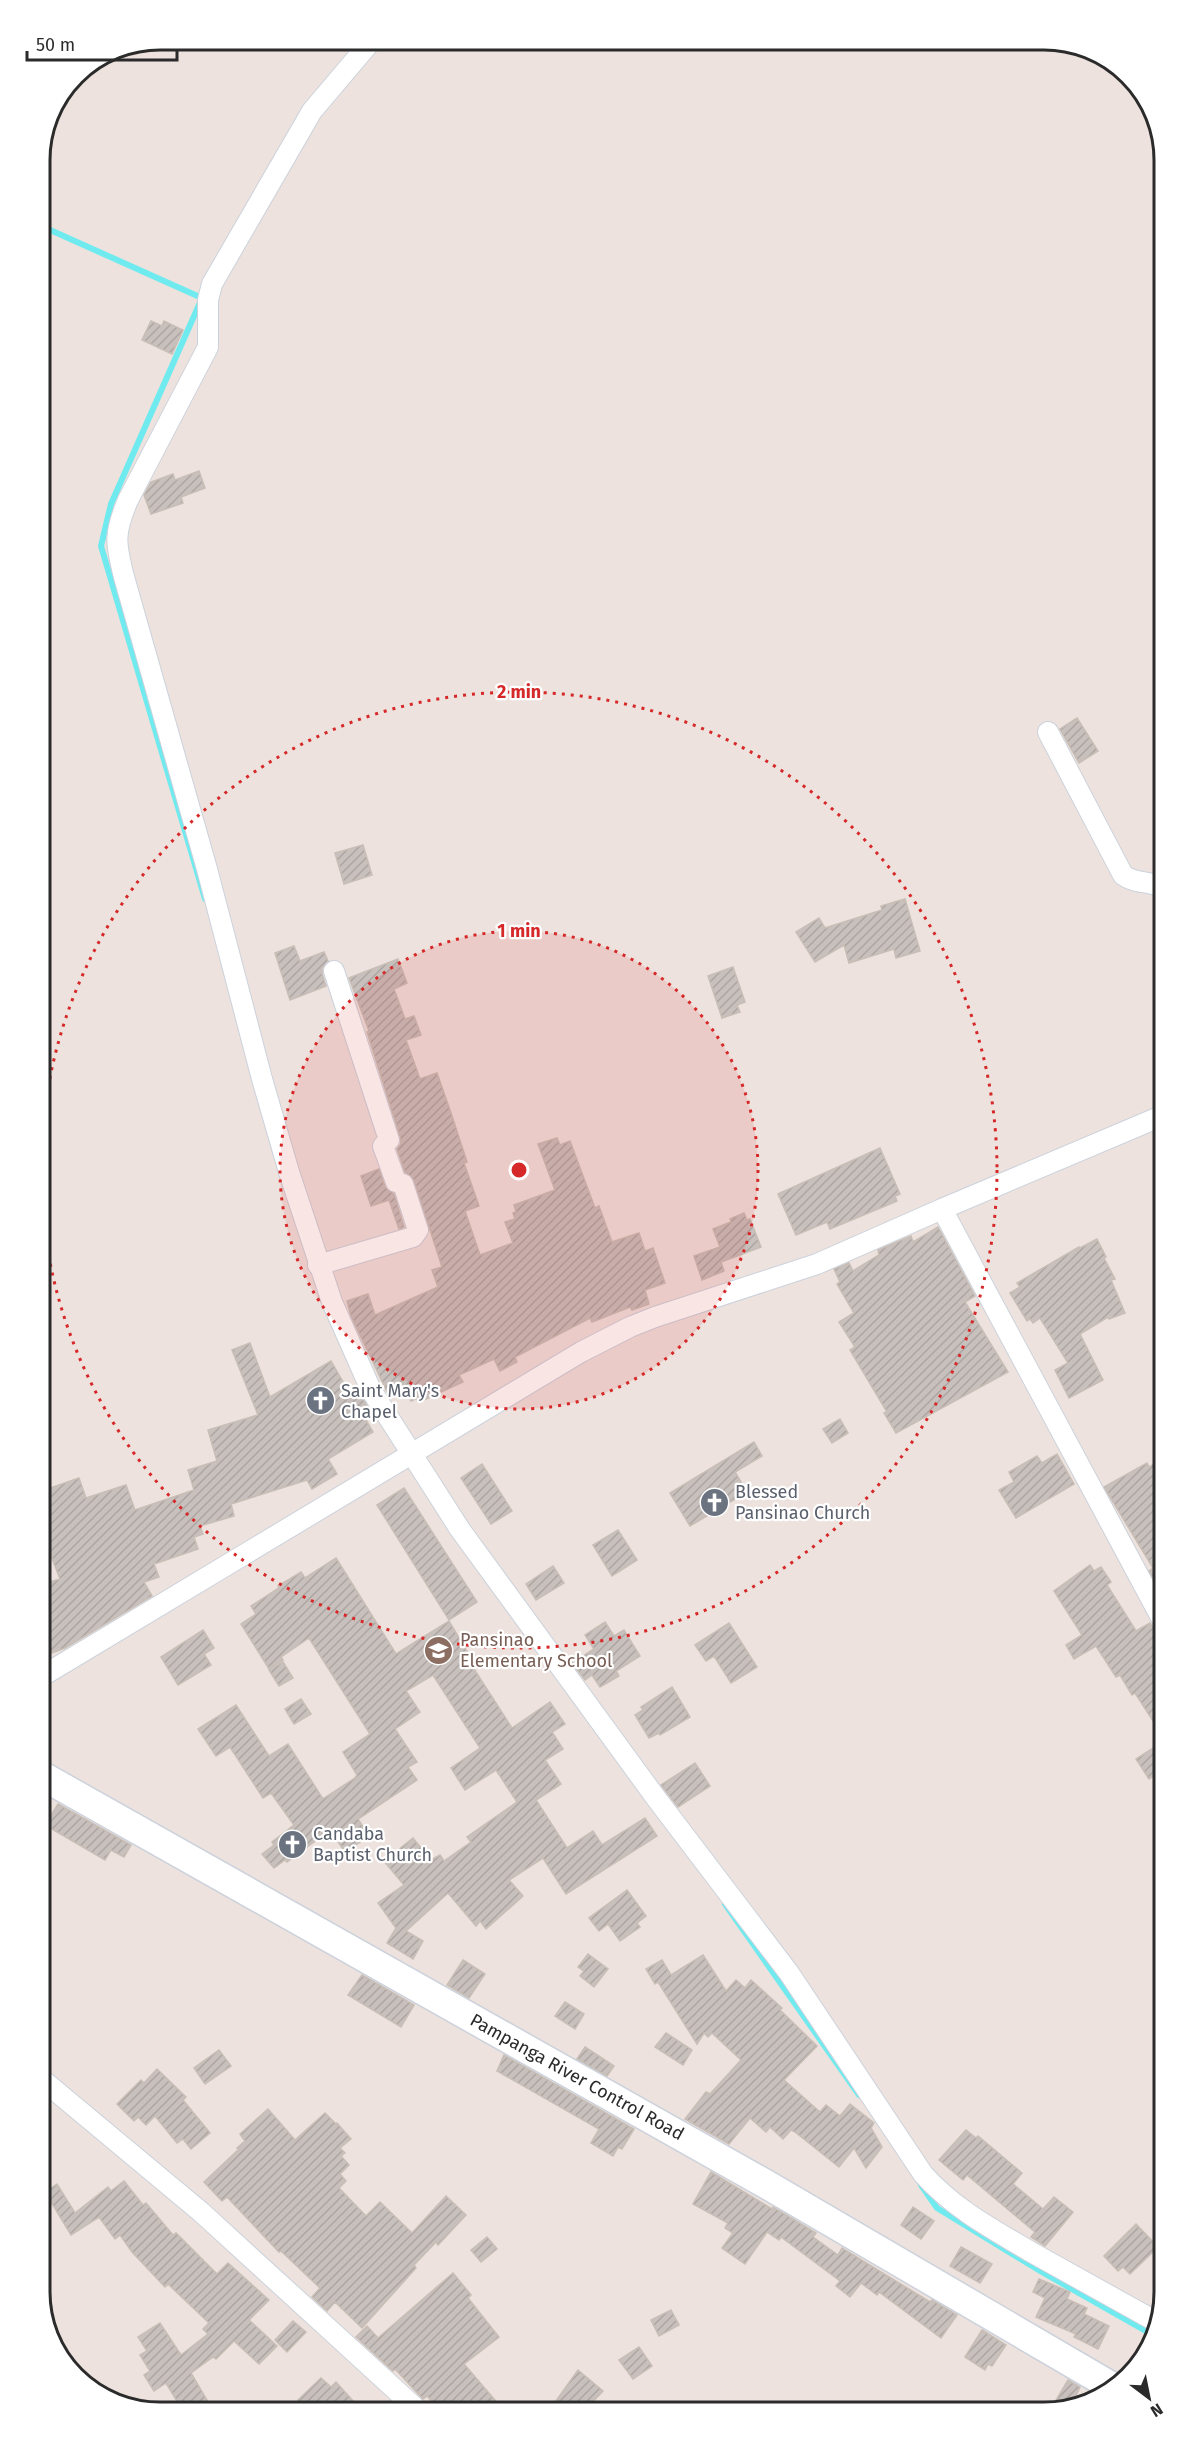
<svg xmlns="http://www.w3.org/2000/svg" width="1203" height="2452" viewBox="0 0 1203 2452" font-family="'Fira Sans',sans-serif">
	<defs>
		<pattern id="building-hatch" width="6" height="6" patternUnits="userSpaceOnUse" patternTransform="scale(1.5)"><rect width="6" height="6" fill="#c8c0bc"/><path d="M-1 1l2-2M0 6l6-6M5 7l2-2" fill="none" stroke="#aca5a2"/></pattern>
	</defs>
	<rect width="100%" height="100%" fill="#ede2dd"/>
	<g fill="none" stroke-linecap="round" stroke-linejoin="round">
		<g stroke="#6febef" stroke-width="6">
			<polyline points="39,225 202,298 111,504 101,546 205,899"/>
			<polyline points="725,1904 859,2095"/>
			<polyline points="921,2185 937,2208 1042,2272 1151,2334"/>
		</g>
	</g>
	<g fill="url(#building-hatch)" stroke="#c8beb6" stroke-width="1.5">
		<polygon points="151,321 162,326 164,321 183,330 172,354 142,340"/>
		<polygon points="199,471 205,488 181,497 183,503 151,514 144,495 151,482 173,474 175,480"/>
		<polygon points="1077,718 1098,751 1079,763 1060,729"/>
		<polygon points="363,845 372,875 344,884 335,853"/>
		<polygon points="905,899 920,951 896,958 894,949 849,963 844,945 815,962 796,932 819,918 825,928 882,910 881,906"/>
		<polygon points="294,946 300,961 324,952 328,961 322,968 322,974 326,986 290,1000 275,953"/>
		<polygon points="398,959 407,983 394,989 405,1019 414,1016 421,1035 406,1040 420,1079 437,1073 451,1113 467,1162 464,1163 479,1206 465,1211 480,1255 513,1243 505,1222 515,1219 513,1213 516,1212 514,1205 555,1190 538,1144 557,1138 560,1145 570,1141 595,1208 599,1206 612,1242 639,1233 645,1251 653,1248 665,1283 645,1290 649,1304 632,1310 630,1307 592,1322 590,1318 515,1357 517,1362 500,1371 494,1359 459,1375 463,1382 422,1401 420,1397 411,1401 404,1385 388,1394 351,1316 347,1301 368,1294 375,1315 438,1287 432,1270 442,1267 414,1180 405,1172 397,1149 401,1144 400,1136 367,1032 369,1031 349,978"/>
		<polygon points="733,967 745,1002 737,1005 740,1012 722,1018 708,976"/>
		<polygon points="880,1148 900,1194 895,1196 897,1201 830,1229 827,1222 796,1235 778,1194"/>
		<polygon points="379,1169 385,1187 394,1194 404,1227 399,1229 389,1200 371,1206 361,1176"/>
		<polygon points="744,1213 747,1220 750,1219 761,1247 721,1262 724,1271 702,1280 694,1256 720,1247 713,1229 731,1222 730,1219"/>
		<polygon points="938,1227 975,1296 965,1302 1008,1372 896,1433 884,1413 887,1412 850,1350 855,1347 839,1322 854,1313 837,1284 840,1282 834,1269 849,1263 853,1271 879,1255 878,1250 911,1236 913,1242"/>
		<polygon points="1097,1239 1106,1257 1104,1258 1115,1279 1111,1280 1125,1313 1109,1319 1108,1317 1080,1334 1103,1380 1069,1398 1055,1370 1068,1363 1040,1318 1033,1323 1030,1319 1027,1321 1010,1293 1020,1287 1017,1283 1079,1247 1080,1248"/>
		<polygon points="250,1343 270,1397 331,1361 350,1394 358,1390 367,1406 360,1410 373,1432 328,1459 337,1474 312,1489 307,1480 231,1504 234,1516 200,1526 203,1534 194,1537 198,1549 154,1564 159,1577 144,1582 152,1596 65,1648 46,1655 39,1633 39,1585 60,1579 48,1548 39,1548 39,1492 79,1478 86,1498 126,1485 135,1510 194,1490 188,1470 217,1461 208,1430 258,1415 232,1350"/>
		<polygon points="840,1419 848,1433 832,1443 823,1429"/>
		<polygon points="754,1442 762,1456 735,1472 747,1492 690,1526 670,1493"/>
		<polygon points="1057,1454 1074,1484 1016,1518 999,1490 1014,1482 1009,1472 1037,1456 1042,1463"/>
		<polygon points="1164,1457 1164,1598 1149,1571 1153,1568 1104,1487 1147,1463 1149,1467"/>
		<polygon points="482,1464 512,1511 491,1524 461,1478"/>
		<polygon points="404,1488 477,1602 449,1620 377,1505"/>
		<polygon points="618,1530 637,1560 612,1576 593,1545"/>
		<polygon points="336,1558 396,1654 449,1621 468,1653 465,1655 512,1728 550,1702 565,1724 552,1732 563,1749 545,1760 561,1784 536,1800 567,1848 593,1831 602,1845 645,1818 657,1836 566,1894 543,1858 509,1880 523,1896 486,1929 480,1921 476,1926 448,1893 406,1931 423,1941 413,1959 387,1943 396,1928 378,1903 404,1885 384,1861 413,1838 431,1860 440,1855 444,1861 471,1842 467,1837 517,1802 496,1770 465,1790 451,1768 480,1748 433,1675 406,1691 420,1712 395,1729 417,1762 408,1767 417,1780 358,1819 369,1836 345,1852 330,1830 287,1862 285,1860 274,1868 262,1854 274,1845 272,1842 294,1825 271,1793 263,1798 230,1747 216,1756 198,1729 236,1705 269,1756 288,1744 323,1799 355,1778 357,1775 343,1752 370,1734 309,1638 281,1657 283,1660 269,1669 241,1624 256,1614 251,1606 279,1588 278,1586 301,1572 305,1578"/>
		<polygon points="1090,1565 1094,1571 1101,1567 1111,1582 1107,1585 1136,1631 1150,1623 1164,1647 1164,1738 1135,1693 1132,1695 1120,1675 1116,1677 1096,1646 1074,1659 1066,1645 1082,1635 1054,1591"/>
		<polygon points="553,1566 564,1583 536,1600 526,1584"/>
		<polygon points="605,1622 614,1636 624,1630 640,1656 616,1671 619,1676 600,1687 592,1675 585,1680 572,1663 594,1649 585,1635"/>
		<polygon points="729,1623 757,1667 731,1683 714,1656 706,1661 695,1645"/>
		<polygon points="203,1630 214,1648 204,1654 211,1665 178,1685 161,1657"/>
		<polygon points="283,1662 293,1678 279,1686 269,1670"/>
		<polygon points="672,1687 690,1717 660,1735 659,1733 649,1738 635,1715 643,1710 641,1707"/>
		<polygon points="301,1699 311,1714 294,1724 285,1709"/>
		<polygon points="1164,1741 1164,1770 1149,1779 1136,1759"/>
		<polygon points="695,1763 710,1786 678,1807 661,1785"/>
		<polygon points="58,1804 131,1845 124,1857 111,1850 105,1860 45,1825"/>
		<polygon points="627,1890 646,1916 637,1923 640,1927 620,1941 608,1924 599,1931 589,1918"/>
		<polygon points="588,1954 608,1969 594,1987 580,1976 584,1971 578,1967"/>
		<polygon points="703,1955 726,1991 736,1980 745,1988 751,1980 782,2008 780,2010 817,2046 784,2080 820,2112 826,2105 840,2116 850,2104 874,2123 871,2128 882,2147 866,2168 854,2148 839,2167 795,2132 791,2130 783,2139 770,2127 766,2132 750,2118 729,2144 685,2119 706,2092 710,2094 741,2060 712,2033 708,2037 704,2033 697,2044 658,1982 655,1984 646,1969 662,1960 671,1975"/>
		<polygon points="463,1960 485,1974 469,1998 447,1985"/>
		<polygon points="362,1975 414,2005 401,2027 348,1995"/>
		<polygon points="565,2002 584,2014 575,2029 555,2016"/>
		<polygon points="666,2033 692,2050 683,2065 655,2047"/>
		<polygon points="585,2047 614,2066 607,2076 577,2059"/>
		<polygon points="219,2050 231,2066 205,2084 194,2068"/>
		<polygon points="504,2055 634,2129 622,2149 618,2147 613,2156 591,2143 599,2129 497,2071"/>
		<polygon points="157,2069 186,2097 183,2100 210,2133 191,2149 183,2139 177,2143 155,2116 146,2125 138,2117 134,2121 117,2104 141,2080 144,2083"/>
		<polygon points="268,2109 295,2140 325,2113 336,2124 337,2123 351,2139 340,2148 345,2153 341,2156 349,2165 340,2174 346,2181 339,2188 366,2216 380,2202 412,2233 446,2196 466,2215 438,2245 436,2242 414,2265 416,2268 362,2328 335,2302 327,2311 325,2309 312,2297 320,2288 281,2251 279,2252 227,2197 222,2201 204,2182 239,2149 237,2148 245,2141 240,2134"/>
		<polygon points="966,2130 976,2138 978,2136 1022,2173 1013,2184 1043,2209 1054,2197 1073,2212 1045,2246 1031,2237 1035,2232 967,2175 963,2180 939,2160"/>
		<polygon points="711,2172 772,2209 773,2207 816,2233 813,2237 838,2255 842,2248 930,2302 932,2300 957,2315 941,2338 879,2292 877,2295 861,2283 850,2297 836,2286 840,2281 781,2237 779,2240 767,2232 745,2264 722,2248 733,2233 725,2228 728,2223 693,2204"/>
		<polygon points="124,2181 143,2205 146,2203 173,2235 176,2233 217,2274 228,2263 269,2300 249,2320 277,2346 259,2364 234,2341 216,2359 213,2357 191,2373 211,2407 202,2413 184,2413 166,2383 154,2391 144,2375 150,2371 140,2355 147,2351 138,2337 160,2323 181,2355 208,2334 203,2329 209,2323 168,2284 165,2287 132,2252 120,2235 115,2239 99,2217 71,2235 45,2192 57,2184 75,2213 108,2187 111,2191"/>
		<polygon points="913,2207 934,2221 921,2239 901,2225"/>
		<polygon points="1136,2224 1158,2247 1130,2274 1123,2267 1118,2271 1104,2256"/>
		<polygon points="487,2237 497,2249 481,2262 471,2250"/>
		<polygon points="961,2247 992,2264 980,2283 950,2266"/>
		<polygon points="453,2273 471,2295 468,2298 499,2337 464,2364 506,2413 443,2413 427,2396 423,2399 395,2369 393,2371 356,2337 367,2326 378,2338"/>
		<polygon points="1039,2279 1070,2292 1067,2299 1087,2308 1084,2314 1109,2326 1098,2349 1074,2337 1076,2334 1036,2317 1045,2298 1033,2292"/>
		<polygon points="671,2310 679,2325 659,2336 651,2320"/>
		<polygon points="293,2321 306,2332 287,2352 275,2340"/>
		<polygon points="982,2330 1006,2345 992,2366 988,2364 985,2370 965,2357"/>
		<polygon points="639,2347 652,2366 633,2379 619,2360"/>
		<polygon points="578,2370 603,2391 582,2413 570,2413 556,2401"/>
		<polygon points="321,2378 331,2387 336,2382 364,2413 311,2413 298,2400"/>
		<polygon points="1068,2380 1080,2387 1070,2408 1049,2412"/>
	</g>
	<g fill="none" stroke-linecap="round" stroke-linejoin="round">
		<defs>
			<g id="minor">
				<path d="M373 39 312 111 212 284 208 300V347L128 500C114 533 115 542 124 577L207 869 262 1079 289 1172 332 1302 371 1390 459 1528 656 1798 789 1973 923 2174C953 2208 992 2229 1031 2252 1072 2275 1113 2298 1155 2321"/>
				<path d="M1048 732 1123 875C1136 885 1152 880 1164 889"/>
				<polyline points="942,1209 1164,1115"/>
				<polyline points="318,1265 413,1237 418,1230 403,1184 396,1182 383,1146 389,1140 334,971"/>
				<polyline points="39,1678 581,1352 630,1327 655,1317 817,1264 942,1209 1164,1623"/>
				<polyline points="39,2077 201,2212 421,2413"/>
			</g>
			<polyline id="secondary" points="39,1774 764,2183 1111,2386"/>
		</defs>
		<use href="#minor" stroke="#cbd2dc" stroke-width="22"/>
		<use href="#secondary" stroke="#cbd2dc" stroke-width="31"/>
		<use href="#minor" stroke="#fff" stroke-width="20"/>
		<use href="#secondary" stroke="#fff" stroke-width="28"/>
	</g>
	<circle cx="519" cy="1170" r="239" fill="#d62828" fill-opacity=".12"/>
	<g fill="none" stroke="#d62828" stroke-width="3" stroke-dasharray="3 6">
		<circle cx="519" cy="1170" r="239"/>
		<circle cx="519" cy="1170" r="478"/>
	</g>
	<defs>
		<symbol id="church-disc" viewBox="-11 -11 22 22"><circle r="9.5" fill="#6b7280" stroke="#fff"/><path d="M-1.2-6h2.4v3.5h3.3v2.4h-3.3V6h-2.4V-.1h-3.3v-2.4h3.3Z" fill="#fff"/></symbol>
		<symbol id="school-disc" viewBox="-11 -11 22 22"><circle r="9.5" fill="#8d6e63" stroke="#fff"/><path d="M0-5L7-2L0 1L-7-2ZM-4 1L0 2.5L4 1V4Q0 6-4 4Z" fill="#fff"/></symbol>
	</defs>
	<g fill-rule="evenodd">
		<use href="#church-disc" x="304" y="1384" width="33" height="33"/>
		<use href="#church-disc" x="698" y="1486" width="33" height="33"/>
		<use href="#school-disc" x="422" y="1634" width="33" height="33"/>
		<use href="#church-disc" x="276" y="1828" width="33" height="33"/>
	</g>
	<g text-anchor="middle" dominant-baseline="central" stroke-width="4.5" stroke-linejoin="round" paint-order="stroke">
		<g font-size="18" fill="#5b616d" stroke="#fff" text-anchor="start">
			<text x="341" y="1391">Saint Mary's<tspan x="341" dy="21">Chapel</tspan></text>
			<text x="735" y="1492">Blessed<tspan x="735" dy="21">Pansinao Church</tspan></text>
			<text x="313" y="1834">Candaba<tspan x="313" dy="21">Baptist Church</tspan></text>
		</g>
		<g font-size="18" fill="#785e54" stroke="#fff" text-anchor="start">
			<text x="460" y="1640">Pansinao<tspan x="460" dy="21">Elementary School</tspan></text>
		</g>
		<g font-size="18" fill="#2b2b2b" stroke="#fff">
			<text transform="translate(577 2077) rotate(29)">Pampanga River Control Road</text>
		</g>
	</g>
	<path d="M0 0H1203V2452H0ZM160 50H1044A110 110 0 0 1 1154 160V2292A110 110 0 0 1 1044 2402H160A110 110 0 0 1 50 2292V160A110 110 0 0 1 160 50Z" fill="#fff" fill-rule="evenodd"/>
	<path fill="none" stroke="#2b2b2b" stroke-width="3" d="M160 50H1044A110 110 0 0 1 1154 160V2292A110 110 0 0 1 1044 2402H160A110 110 0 0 1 50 2292V160A110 110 0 0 1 160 50Z"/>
	<circle cx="519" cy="1170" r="9" fill="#d62828" stroke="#fff" stroke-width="3"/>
	<g font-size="18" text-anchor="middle" font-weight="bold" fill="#d62828" stroke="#fff" stroke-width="4.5" stroke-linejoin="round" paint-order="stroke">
		<text x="519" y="698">2 min</text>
		<text x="519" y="937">1 min</text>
	</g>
	<g transform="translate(1149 2398) rotate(148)" stroke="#ffffff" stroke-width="4.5" paint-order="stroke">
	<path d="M0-4.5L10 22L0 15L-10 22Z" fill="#2b2b2b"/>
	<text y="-9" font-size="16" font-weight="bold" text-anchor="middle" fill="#2b2b2b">N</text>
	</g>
	<path d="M27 51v9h150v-9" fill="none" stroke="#2b2b2b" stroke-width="3"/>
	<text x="36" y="51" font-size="18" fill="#2b2b2b" stroke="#ffffff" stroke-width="4.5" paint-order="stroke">50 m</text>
</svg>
